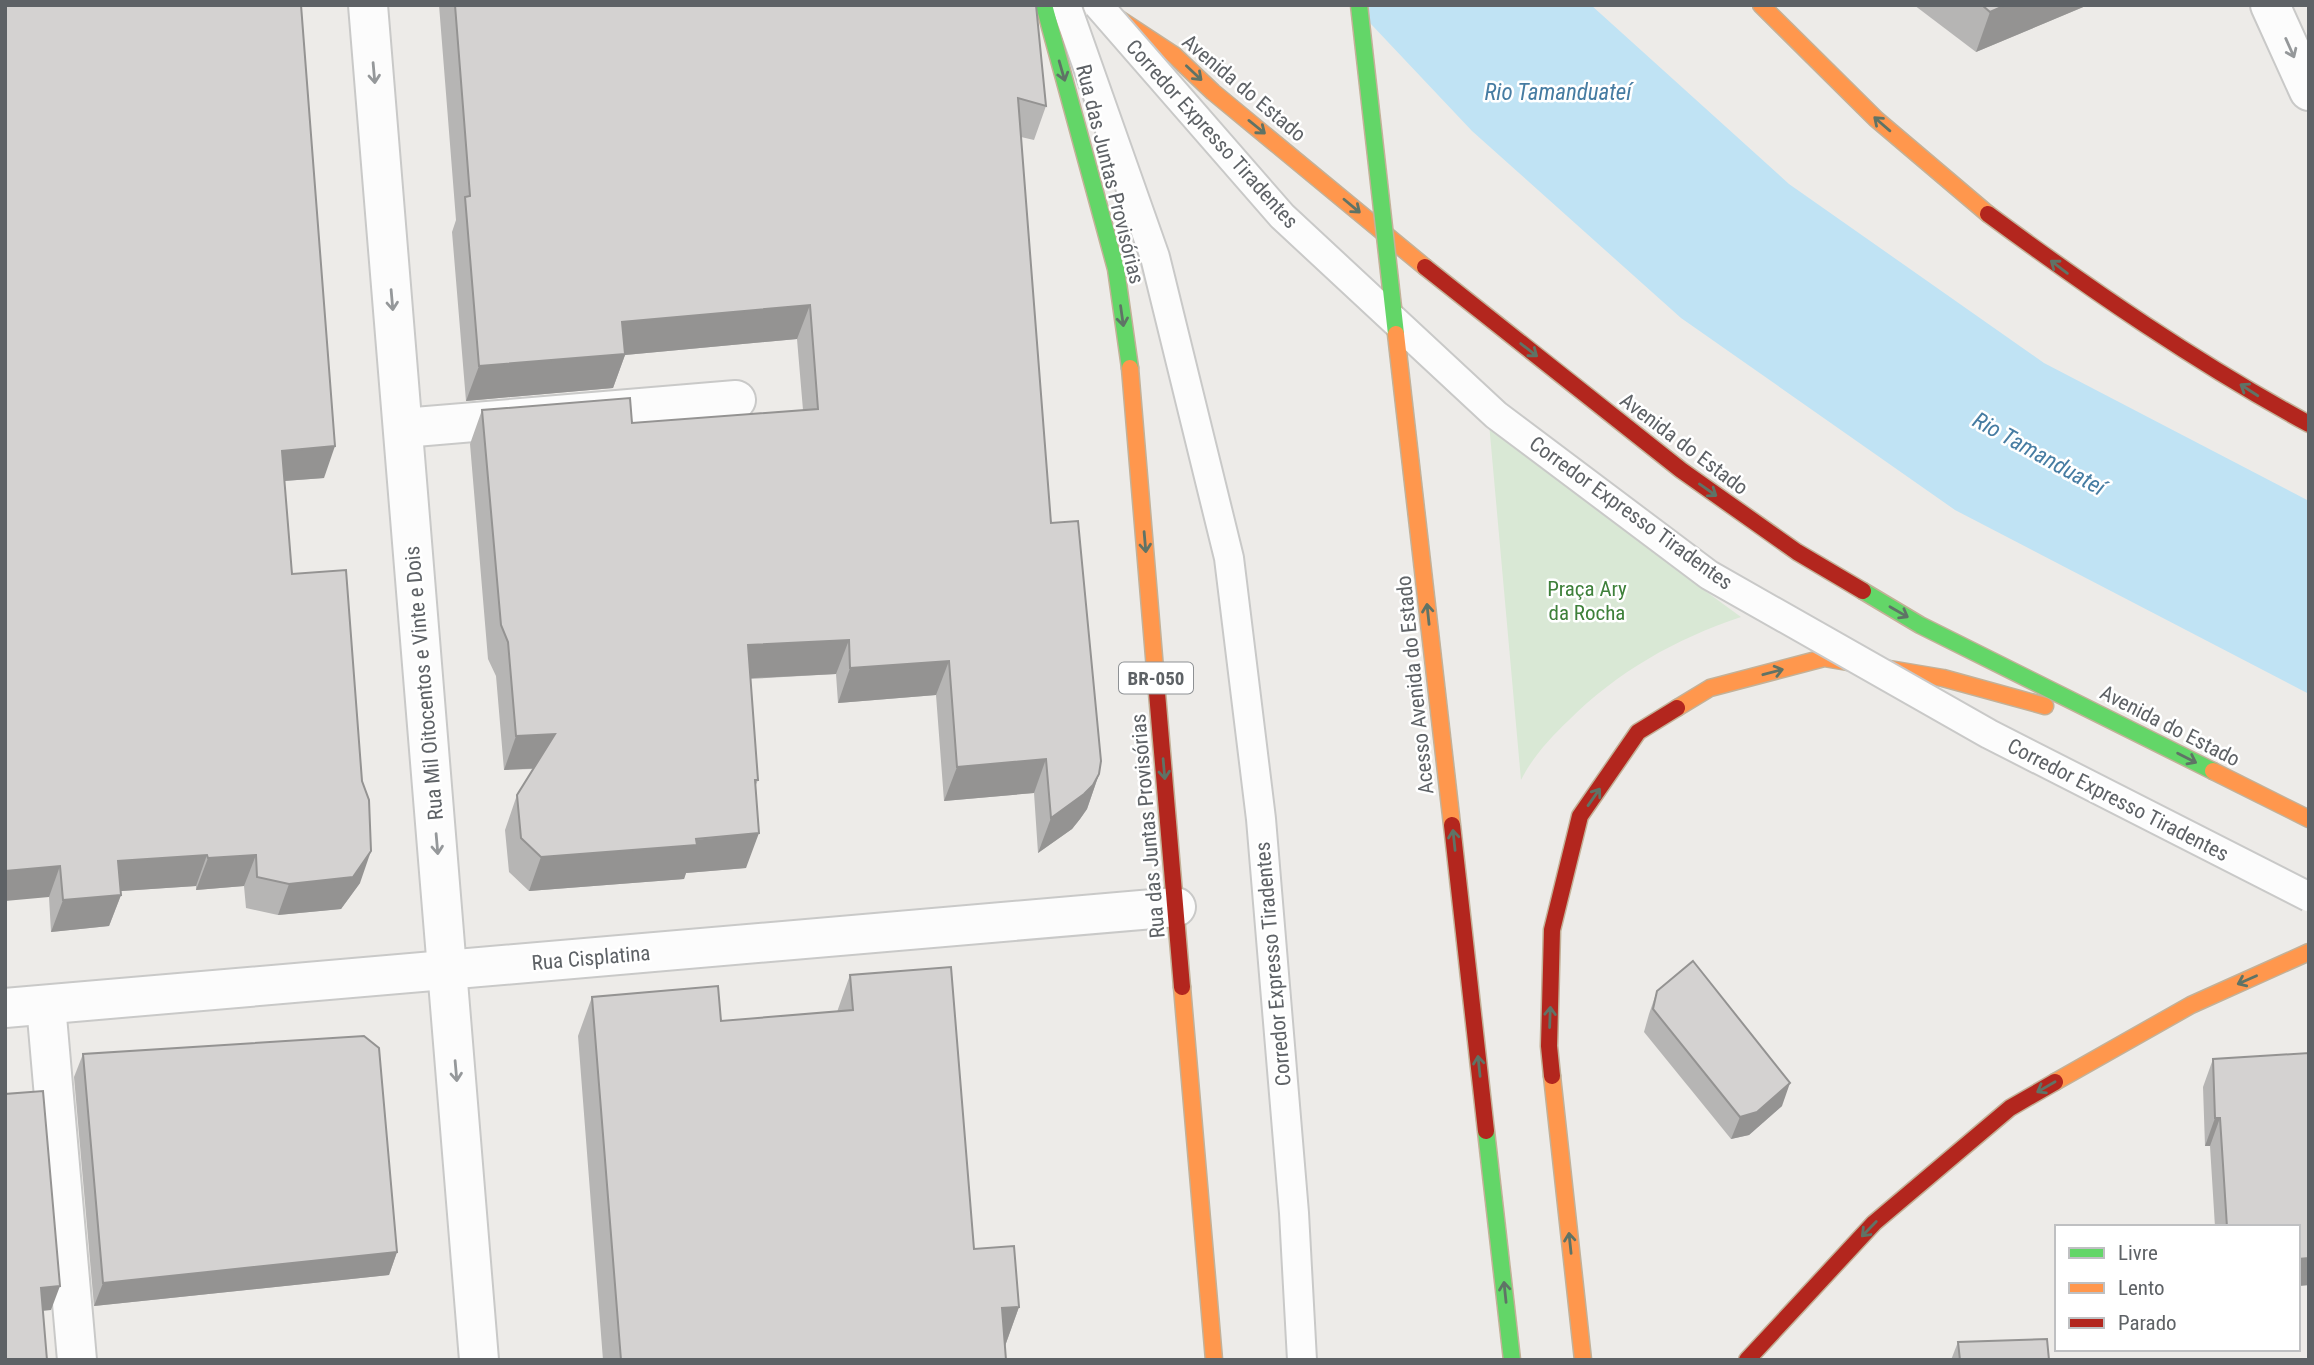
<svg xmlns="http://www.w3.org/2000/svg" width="2314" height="1365" viewBox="0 0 2314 1365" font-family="'Roboto Condensed',sans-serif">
	<rect width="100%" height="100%" fill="#edebe8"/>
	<path fill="#d9e8d5" d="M1488 412 1682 574 1741 617C1675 639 1617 672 1568 721 1550 738 1532 758 1521 780Z"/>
	<polygon fill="#c0e3f4" points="1353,5 1591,5 1789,184 2044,363 2309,501 2309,694 1955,510 1681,318 1472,131"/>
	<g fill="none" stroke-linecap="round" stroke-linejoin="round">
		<defs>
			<polyline id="lane" points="1066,5 1155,257 1229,558 1261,819 1294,1213 1302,1360"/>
			<g id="street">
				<polyline points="368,5 479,1360"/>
				<polyline points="2270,5 2309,91"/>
				<polyline points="403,428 736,400"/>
				<polyline points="46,1005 77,1360"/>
				<polyline points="5,1008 1176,907"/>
			</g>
			<g id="fast">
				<polyline points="1044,5 1116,269 1130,368"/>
				<polyline points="1863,591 1920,625 2213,771"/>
			</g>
			<g id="slow">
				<polyline points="1098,5 1174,55 1213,92 1425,267"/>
				<polyline points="1761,5 1876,119 1988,214"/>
				<polyline points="1130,368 1156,681"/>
				<polyline points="1677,708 1710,688 1824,658 1943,678 2045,706"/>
				<polyline points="2213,771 2309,819"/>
				<polyline points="1182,987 1214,1360"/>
				<polyline points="1552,1076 1583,1360"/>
				<polyline points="2055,1082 2191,1005 2309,952"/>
			</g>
			<g id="jam">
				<path d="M1988 214C2091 290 2197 363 2309 424"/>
				<polyline points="1425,267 1681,470 1797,552 1863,591"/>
				<polyline points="1156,681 1182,987"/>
				<polyline points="1552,1076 1549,1046 1552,930 1580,816 1638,732 1677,708"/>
				<polyline points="1747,1360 1874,1223 2010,1108 2055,1082"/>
			</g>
		</defs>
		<use href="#lane" stroke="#c9c9c8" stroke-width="32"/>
		<use href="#street" stroke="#c9c9c8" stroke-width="42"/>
		<use href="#fast" stroke="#c3b198" stroke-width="19"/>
		<use href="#slow" stroke="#c3b198" stroke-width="19"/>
		<use href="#jam" stroke="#c3b198" stroke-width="19"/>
		<use href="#lane" stroke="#fcfcfc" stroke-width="28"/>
		<use href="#street" stroke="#fcfcfc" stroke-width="38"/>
		<use href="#fast" stroke="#63d668" stroke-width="16"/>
		<use href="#slow" stroke="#ff974d" stroke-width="16"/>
		<use href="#jam" stroke="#b3261e" stroke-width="16"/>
		<defs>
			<polyline id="lane-bridge" points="1098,5 1282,216 1496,415 1709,575 1989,734 2309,897"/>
			<g id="fast-bridge">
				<polyline points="1359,5 1396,334"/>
				<polyline points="1486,1131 1512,1360"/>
			</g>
			<polyline id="slow-bridge" points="1396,334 1452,825"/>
			<polyline id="jam-bridge" points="1452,825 1486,1131"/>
		</defs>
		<use href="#lane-bridge" stroke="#c9c9c8" stroke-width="32" stroke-linecap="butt"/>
		<use href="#fast-bridge" stroke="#c3b198" stroke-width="19" stroke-linecap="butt"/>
		<use href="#slow-bridge" stroke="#c3b198" stroke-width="19" stroke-linecap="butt"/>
		<use href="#jam-bridge" stroke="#c3b198" stroke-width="19" stroke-linecap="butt"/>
		<use href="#lane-bridge" stroke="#fcfcfc" stroke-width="28"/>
		<use href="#fast-bridge" stroke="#63d668" stroke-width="16"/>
		<use href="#slow-bridge" stroke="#ff974d" stroke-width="16"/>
		<use href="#jam-bridge" stroke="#b3261e" stroke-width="16"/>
	</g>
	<g fill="#b6b5b4">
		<polygon points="5,5 324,478 284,481 292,574 360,883 341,909 278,915 246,908 244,886 196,890 196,886 120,891 121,895 109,926 51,932 49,897"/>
		<polygon points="439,5 1036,5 1046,106 1034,140 1021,137 1051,523 1099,774 1087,809 1080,819 1072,829 1038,853 1034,793 944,801 936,695 838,703 836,674 750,679 758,780 755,787 746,868 686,873 684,879 529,891 509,872 505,830 517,795 534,769 504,770 496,676 488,659 470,444 482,410 632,423 803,410 797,339 625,355 613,388 466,401 452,232 456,220"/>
		<polygon points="1914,5 2088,5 1976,52"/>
		<polygon points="850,975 974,1249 1019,1307 1005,1346 1006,1360 603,1360 578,1036 592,997 721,1021 837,1012"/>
		<polygon points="1657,991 1782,1106 1749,1135 1731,1139 1644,1032 1649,1014"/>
		<polygon points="2309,1053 2309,1285 2298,1286 2298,1227 2215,1227 2210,1146 2205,1146 2203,1087 2213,1059"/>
		<polygon points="83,1054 397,1252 389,1275 94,1306 74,1077"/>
		<polygon points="1958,1342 2049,1360 1951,1360"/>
	</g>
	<g fill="#949392">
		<polygon points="2006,5 2088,5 1976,52 1990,12"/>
		<polygon points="810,305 797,339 625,355 613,388 466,401 479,366 622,322"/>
		<polygon points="335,446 324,478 270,482 282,451"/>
		<polygon points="849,640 836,674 735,679 748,645"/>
		<polygon points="949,661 936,695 838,703 850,668"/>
		<polygon points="555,734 542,768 504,770 516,736"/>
		<polygon points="1046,759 1034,793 944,801 957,767"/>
		<polygon points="1099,774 1087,809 1080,819 1072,829 1038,853 1051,818"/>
		<polygon points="759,833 746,868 686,873 684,879 529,891 541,857"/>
		<polygon points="371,851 360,883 341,909 278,915 289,884"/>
		<polygon points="207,855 196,886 107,892 118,861"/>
		<polygon points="256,855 244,886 196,890 208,858"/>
		<polygon points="60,866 49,897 5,901 5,871"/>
		<polygon points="121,895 109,926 51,932 63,900"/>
		<polygon points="1790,1083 1782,1106 1749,1135 1731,1139 1740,1117"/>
		<polygon points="2215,1118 2220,1118 2210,1146 2205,1146"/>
		<polygon points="397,1252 389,1275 94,1306 103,1283"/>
		<polygon points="2309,1258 2309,1285 2298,1286 2298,1259"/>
		<polygon points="60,1286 51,1310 32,1312 41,1288"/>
		<polygon points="1019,1307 1005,1346 1002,1308"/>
	</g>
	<g fill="#d4d2d1" stroke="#949392" stroke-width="2">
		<polygon points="5,5 301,5 335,446 282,451 292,574 346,570 362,781 369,800 371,851 353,877 289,884 257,877 256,855 208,858 207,855 118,861 121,895 63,900 60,866 5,871"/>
		<polygon points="455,5 1036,5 1046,106 1018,98 1051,523 1078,521 1101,761 1099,774 1093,785 1084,794 1051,818 1046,759 957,767 949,661 850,668 849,640 748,645 758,780 755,780 759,833 696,839 697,845 541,857 521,838 517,795 555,734 516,736 508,642 501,625 482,410 630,398 632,423 818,409 810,305 622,322 625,354 479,366 465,197 470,196"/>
		<polygon points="1982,5 2006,5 1990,12"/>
		<polygon points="1693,961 1790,1083 1757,1112 1740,1117 1653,1009 1657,991"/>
		<polygon points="951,967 974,1249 1014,1246 1019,1307 1002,1308 1006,1360 621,1360 592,997 718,986 721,1021 853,1010 850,975"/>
		<polygon points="364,1036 379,1048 397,1252 103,1283 83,1054"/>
		<polygon points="2309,1053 2309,1258 2298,1259 2298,1227 2227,1227 2220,1118 2215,1118 2213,1059"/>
		<polygon points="43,1091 60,1286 41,1288 47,1360 5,1360 5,1094"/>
		<polygon points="2047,1339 2049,1360 1960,1360 1958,1342"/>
	</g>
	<defs><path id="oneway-shaft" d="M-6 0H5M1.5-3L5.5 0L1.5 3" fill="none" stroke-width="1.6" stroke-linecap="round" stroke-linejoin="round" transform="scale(1.75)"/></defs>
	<g stroke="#95989a">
		<use href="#oneway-shaft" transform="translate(2290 48) rotate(66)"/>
		<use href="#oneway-shaft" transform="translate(374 73) rotate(85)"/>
		<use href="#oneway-shaft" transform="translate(392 300) rotate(85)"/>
		<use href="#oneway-shaft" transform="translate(437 844) rotate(85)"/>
		<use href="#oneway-shaft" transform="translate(456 1071) rotate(85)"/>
	</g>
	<g stroke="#5f7366">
		<use href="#oneway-shaft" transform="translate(1062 71) rotate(74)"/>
		<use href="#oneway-shaft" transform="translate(1194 73) rotate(43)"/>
		<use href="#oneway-shaft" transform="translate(1882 124) rotate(-139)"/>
		<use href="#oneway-shaft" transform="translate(1257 127) rotate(39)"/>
		<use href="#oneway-shaft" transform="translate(1352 206) rotate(40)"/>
		<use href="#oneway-shaft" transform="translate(2059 267) rotate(-143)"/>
		<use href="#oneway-shaft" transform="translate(1122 316) rotate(82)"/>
		<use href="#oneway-shaft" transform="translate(1529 350) rotate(38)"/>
		<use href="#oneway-shaft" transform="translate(2249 390) rotate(-147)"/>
		<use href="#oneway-shaft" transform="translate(1708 490) rotate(35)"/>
		<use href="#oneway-shaft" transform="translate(1145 542) rotate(85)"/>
		<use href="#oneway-shaft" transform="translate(1899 612) rotate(30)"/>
		<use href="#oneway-shaft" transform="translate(1428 614) rotate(-96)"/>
		<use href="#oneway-shaft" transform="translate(1773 672) rotate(-15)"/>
		<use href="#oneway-shaft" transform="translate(2187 758) rotate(27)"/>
		<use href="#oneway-shaft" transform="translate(1164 769) rotate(85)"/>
		<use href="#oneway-shaft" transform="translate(1594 797) rotate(-55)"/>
		<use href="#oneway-shaft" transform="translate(1454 840) rotate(-96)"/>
		<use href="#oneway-shaft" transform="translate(2247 980) rotate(156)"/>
		<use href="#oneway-shaft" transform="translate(1550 1017) rotate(-88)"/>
		<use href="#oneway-shaft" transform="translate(1479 1066) rotate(-96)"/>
		<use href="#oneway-shaft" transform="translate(2046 1087) rotate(150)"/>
		<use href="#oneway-shaft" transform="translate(1869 1229) rotate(134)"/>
		<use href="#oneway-shaft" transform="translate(1570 1243) rotate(-96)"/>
		<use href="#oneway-shaft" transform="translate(1505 1292) rotate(-96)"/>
	</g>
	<g text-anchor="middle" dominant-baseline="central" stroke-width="5" stroke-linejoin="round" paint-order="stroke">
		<rect fill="#fff" stroke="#8e9194" stroke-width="2" x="1119" y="662.5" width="74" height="31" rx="5"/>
		<g font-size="19" font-weight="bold" fill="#5e6266">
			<text x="1156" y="678">BR-050</text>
		</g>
		<g font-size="21" fill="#5e6266" stroke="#fff">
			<text transform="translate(1244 88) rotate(40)">Avenida do Estado</text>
			<text transform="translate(1212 134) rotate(48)">Corredor Expresso Tiradentes</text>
			<text transform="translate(1110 174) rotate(76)">Rua das Juntas Provisórias</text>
			<text transform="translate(1684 444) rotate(37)">Avenida do Estado</text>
			<text transform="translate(1631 513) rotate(36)">Corredor Expresso Tiradentes</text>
			<text transform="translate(424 683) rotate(-95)">Rua Mil Oitocentos e Vinte e Dois</text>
			<text transform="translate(1415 685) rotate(-96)">Acesso Avenida do Estado</text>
			<text transform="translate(2170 726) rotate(27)">Avenida do Estado</text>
			<text transform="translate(2118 800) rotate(27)">Corredor Expresso Tiradentes</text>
			<text transform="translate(1148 826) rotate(-95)">Rua das Juntas Provisórias</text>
			<text transform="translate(591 958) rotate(-5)">Rua Cisplatina</text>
			<text transform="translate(1273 964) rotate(-95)">Corredor Expresso Tiradentes</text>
		</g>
		<g font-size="21" fill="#3e803a" stroke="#fff">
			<text x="1587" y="589">Praça Ary<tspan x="1587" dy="24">da Rocha</tspan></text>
		</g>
		<g font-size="23" font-style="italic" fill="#467ca2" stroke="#fff">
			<text x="1558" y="92">Rio Tamanduateí</text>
			<text transform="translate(2039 454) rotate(29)">Rio Tamanduateí</text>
		</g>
	</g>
	<rect width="2314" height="1365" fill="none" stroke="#5e6266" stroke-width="14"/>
	<rect x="2055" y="1225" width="245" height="126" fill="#ffffff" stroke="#bfc0c2" stroke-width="2"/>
	<rect x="2069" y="1248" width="35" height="10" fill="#63d668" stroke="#bfc0c2" stroke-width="2"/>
	<text x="2118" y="1260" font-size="21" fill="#5e6266">Livre</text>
	<rect x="2069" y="1283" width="35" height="10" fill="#ff974d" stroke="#bfc0c2" stroke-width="2"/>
	<text x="2118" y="1295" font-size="21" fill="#5e6266">Lento</text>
	<rect x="2069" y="1318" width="35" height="10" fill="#b3261e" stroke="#bfc0c2" stroke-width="2"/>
	<text x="2118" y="1330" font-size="21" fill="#5e6266">Parado</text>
</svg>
